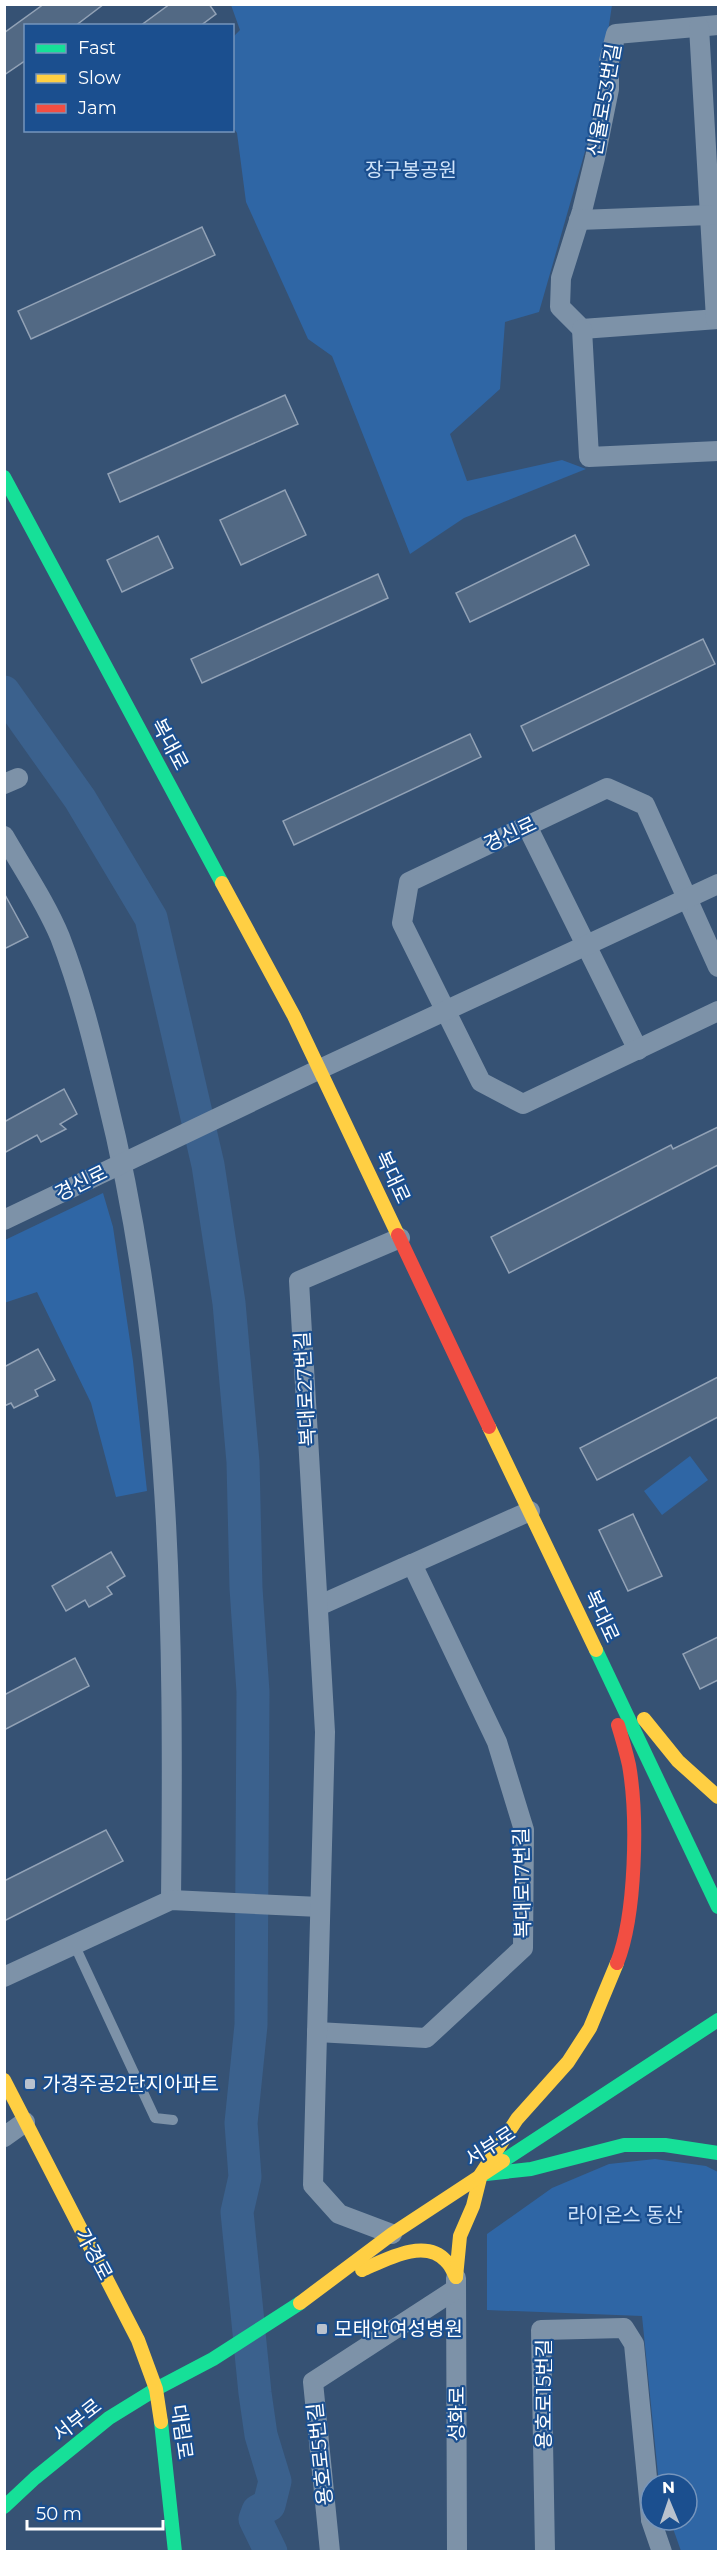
<svg xmlns="http://www.w3.org/2000/svg" width="723" height="2556" viewBox="0 0 723 2556" font-family="Montserrat,'Noto Sans KR',sans-serif">
	<rect width="100%" height="100%" fill="#365274"/>
	<g fill="#2f66a5">
		<polygon points="231,5 612,5 596,113 539,312 505,322 500,389 450,434 467,481 562,460 586,469 464,518 410,554 332,356 308,339 246,202 237,133 232,126 233,37 240,30"/>
		<polygon points="103,1193 113,1227 133,1361 147,1491 116,1497 91,1403 37,1292 4,1303 5,1240"/>
		<polygon points="690,1456 708,1480 662,1515 644,1491"/>
		<polygon points="655,2159 706,2166 718,2172 718,2551 681,2551 670,2520 687,2520 687,2484 659,2484 642,2316 487,2310 487,2234 552,2188 609,2164"/>
	</g>
	<g fill="none" stroke-linecap="round" stroke-linejoin="round">
		<polyline stroke="#3b618d" stroke-width="33" points="4,692 80,799 151,918 208,1165 229,1303 243,1462 246,1588 253,1692 251,2025 241,2123 245,2177 237,2212 255,2393 261,2435 275,2481 269,2505 258,2511 255,2519 271,2552"/>
	</g>
	<g fill="#526984" stroke="#92a2b6" stroke-width="1.5">
		<polygon points="44,4 104,4 75,26 26,26 26,60 4,75 4,33"/>
		<polygon points="170,4 209,4 216,14 200,26 140,26"/>
		<polygon points="202,227 215,255 31,339 18,311"/>
		<polygon points="285,395 298,424 120,502 108,474"/>
		<polygon points="285,490 306,535 241,565 220,520"/>
		<polygon points="575,535 589,565 470,622 456,593"/>
		<polygon points="158,536 173,568 122,592 107,560"/>
		<polygon points="378,574 388,598 202,683 191,659"/>
		<polygon points="703,639 715,664 533,751 521,726"/>
		<polygon points="470,734 481,757 294,845 283,821"/>
		<polygon points="4,893 28,937 4,949"/>
		<polygon points="64,1089 77,1114 60,1124 66,1129 41,1142 37,1135 4,1153 4,1122"/>
		<polygon points="718,1127 718,1165 509,1273 491,1237 671,1145 673,1149"/>
		<polygon points="38,1349 55,1380 35,1390 38,1396 14,1408 11,1403 4,1406 4,1367"/>
		<polygon points="718,1377 718,1417 597,1480 580,1448"/>
		<polygon points="633,1514 662,1576 628,1591 599,1530"/>
		<polygon points="111,1552 125,1576 107,1587 112,1594 89,1607 85,1600 66,1611 52,1586"/>
		<polygon points="718,1637 718,1680 700,1689 683,1654"/>
		<polygon points="75,1658 89,1686 4,1730 4,1695"/>
		<polygon points="106,1830 123,1861 4,1921 4,1881"/>
	</g>
	<g fill="none" stroke-linecap="round" stroke-linejoin="round">
		<polyline stroke="#7d92a8" stroke-width="10" points="74,1944 155,2118 173,2120"/>
		<g stroke="#7d92a8" stroke-width="20">
			<polyline points="718,25 616,34 609,61 609,89 595,158 582,211 561,278 560,307 582,329 718,319"/>
			<polyline points="699,27 716,319"/>
			<polyline points="579,220 710,215"/>
			<polyline points="582,329 589,457 718,451"/>
			<polyline points="4,784 18,778"/>
			<polyline points="527,826 638,1050"/>
			<path d="M4 836C23 869 46 903 60 937 80 989 93 1041 106 1095 172 1358 174 1630 171 1900"/>
			<polyline points="718,967 645,805 607,788 409,882 402,923 481,1082 523,1104 718,1011"/>
			<polyline points="4,1220 320,1069 718,884"/>
			<polyline points="412,1564 530,1511"/>
			<polyline points="4,1977 171,1900 320,1907"/>
			<polyline points="317,2032 426,2038 523,1948 524,1830 497,1742 412,1564 318,1606"/>
			<polyline points="4,2137 25,2122"/>
			<polyline points="392,2234 339,2214 313,2185 325,1732 299,1281 400,1238"/>
			<polyline points="456,2278 457,2552"/>
			<polyline points="651,2520 662,2552"/>
			<polyline points="330,2552 313,2382 456,2289"/>
			<polyline points="545,2552 541,2330 624,2328 634,2344 651,2519"/>
		</g>
		<g stroke="#16e098" stroke-width="14">
			<polyline points="4,477 222,883"/>
			<polyline points="596,1650 718,1907"/>
			<polyline points="503,2161 718,2020"/>
			<polyline points="486,2174 531,2169 624,2145 665,2145 718,2153"/>
			<polyline points="161,2422 175,2552"/>
			<polyline points="4,2507 35,2478 109,2418 156,2389 213,2359 300,2303"/>
		</g>
		<g stroke="#ffcf43" stroke-width="14">
			<polyline points="222,883 294,1016 398,1235"/>
			<polyline points="489,1427 596,1650"/>
			<polyline points="644,1719 678,1761 718,1797"/>
			<polyline points="4,2080 138,2340 156,2389 161,2422"/>
			<path d="M362 2270C385 2260 425 2237 446 2261 451 2265 453 2272 456 2277"/>
			<polyline points="456,2277 460,2236 473,2206 481,2174 517,2119 568,2062 590,2028 617,1963"/>
			<polyline points="300,2303 392,2234 503,2161"/>
		</g>
		<g stroke="#f24e42" stroke-width="14">
			<polyline points="398,1235 489,1427"/>
			<path d="M617 1963C636 1915 638 1817 629 1765 626 1752 622 1738 618 1725"/>
		</g>
	</g>
	<g fill="#b9c2ce" stroke="#1b4f8f" stroke-width="2">
		<rect x="24" y="2078" width="12" height="12" rx="3"/>
		<rect x="316" y="2323" width="12" height="12" rx="3"/>
	</g>
	<g text-anchor="middle" dominant-baseline="central" stroke-width="4.5" stroke-linejoin="round" paint-order="stroke">
		<g font-size="20" fill="#fff" stroke="#1b4f8f">
			<text transform="translate(604 100) rotate(-80)">신율로53번길</text>
			<text transform="translate(170 744) rotate(62)">복대로</text>
			<text transform="translate(510 834) rotate(-25)">경신로</text>
			<text transform="translate(393 1177) rotate(65)">복대로</text>
			<text transform="translate(81 1183) rotate(-26)">경신로</text>
			<text transform="translate(305 1389) rotate(-93)">복대로27번길</text>
			<text transform="translate(602 1616) rotate(65)">복대로</text>
			<text transform="translate(522 1883) rotate(-91)">복대로17번길</text>
			<text transform="translate(490 2146) rotate(-33)">서부로</text>
			<text transform="translate(94 2254) rotate(62)">가경로</text>
			<text transform="translate(544 2394) rotate(-90)">용호로15번길</text>
			<text transform="translate(457 2414) rotate(-90)">성화로</text>
			<text transform="translate(77 2420) rotate(-38)">서부로</text>
			<text transform="translate(182 2432) rotate(82)">대림로</text>
			<text transform="translate(320 2454) rotate(-96)">용호로5번길</text>
		</g>
		<g font-size="20" fill="#cfe3fa" stroke="#1b4f8f">
			<text x="411" y="170">장구봉공원</text>
			<text x="625" y="2215">라이온스 동산</text>
		</g>
		<g font-size="20" fill="#fff" stroke="#1b4f8f" text-anchor="start">
			<text x="42" y="2084">가경주공2단지아파트</text>
			<text x="334" y="2329">모태안여성병원</text>
		</g>
	</g>
	<rect width="723" height="2556" fill="none" stroke="#ffffff" stroke-width="12"/>
	<rect x="24" y="24" width="210" height="108" fill="#1b4f8f" stroke="#7695bc" stroke-width="1.5"/>
	<rect x="36" y="44" width="30" height="9" fill="#16e098" stroke="#7695bc" stroke-width="1.5"/>
	<text x="78" y="54" font-size="18" fill="#ffffff">Fast</text>
	<rect x="36" y="74" width="30" height="9" fill="#ffcf43" stroke="#7695bc" stroke-width="1.5"/>
	<text x="78" y="84" font-size="18" fill="#ffffff">Slow</text>
	<rect x="36" y="104" width="30" height="9" fill="#f24e42" stroke="#7695bc" stroke-width="1.5"/>
	<text x="78" y="114" font-size="18" fill="#ffffff">Jam</text>
	<g transform="translate(669 2502) rotate(358)"><circle r="28" fill="#1b4f8f" stroke="#7695bc" stroke-width="1.5"/>
	<path d="M0-4.5L10 22L0 15L-10 22Z" fill="#b9c2ce"/>
	<text y="-9" font-size="16" font-weight="bold" text-anchor="middle" fill="#ffffff">N</text>
	</g>
	<path d="M27 2520v9h136v-9" fill="none" stroke="#ffffff" stroke-width="3"/>
	<text x="36" y="2520" font-size="18" fill="#ffffff" stroke="#1b4f8f" stroke-width="4.5" paint-order="stroke">50 m</text>
</svg>
